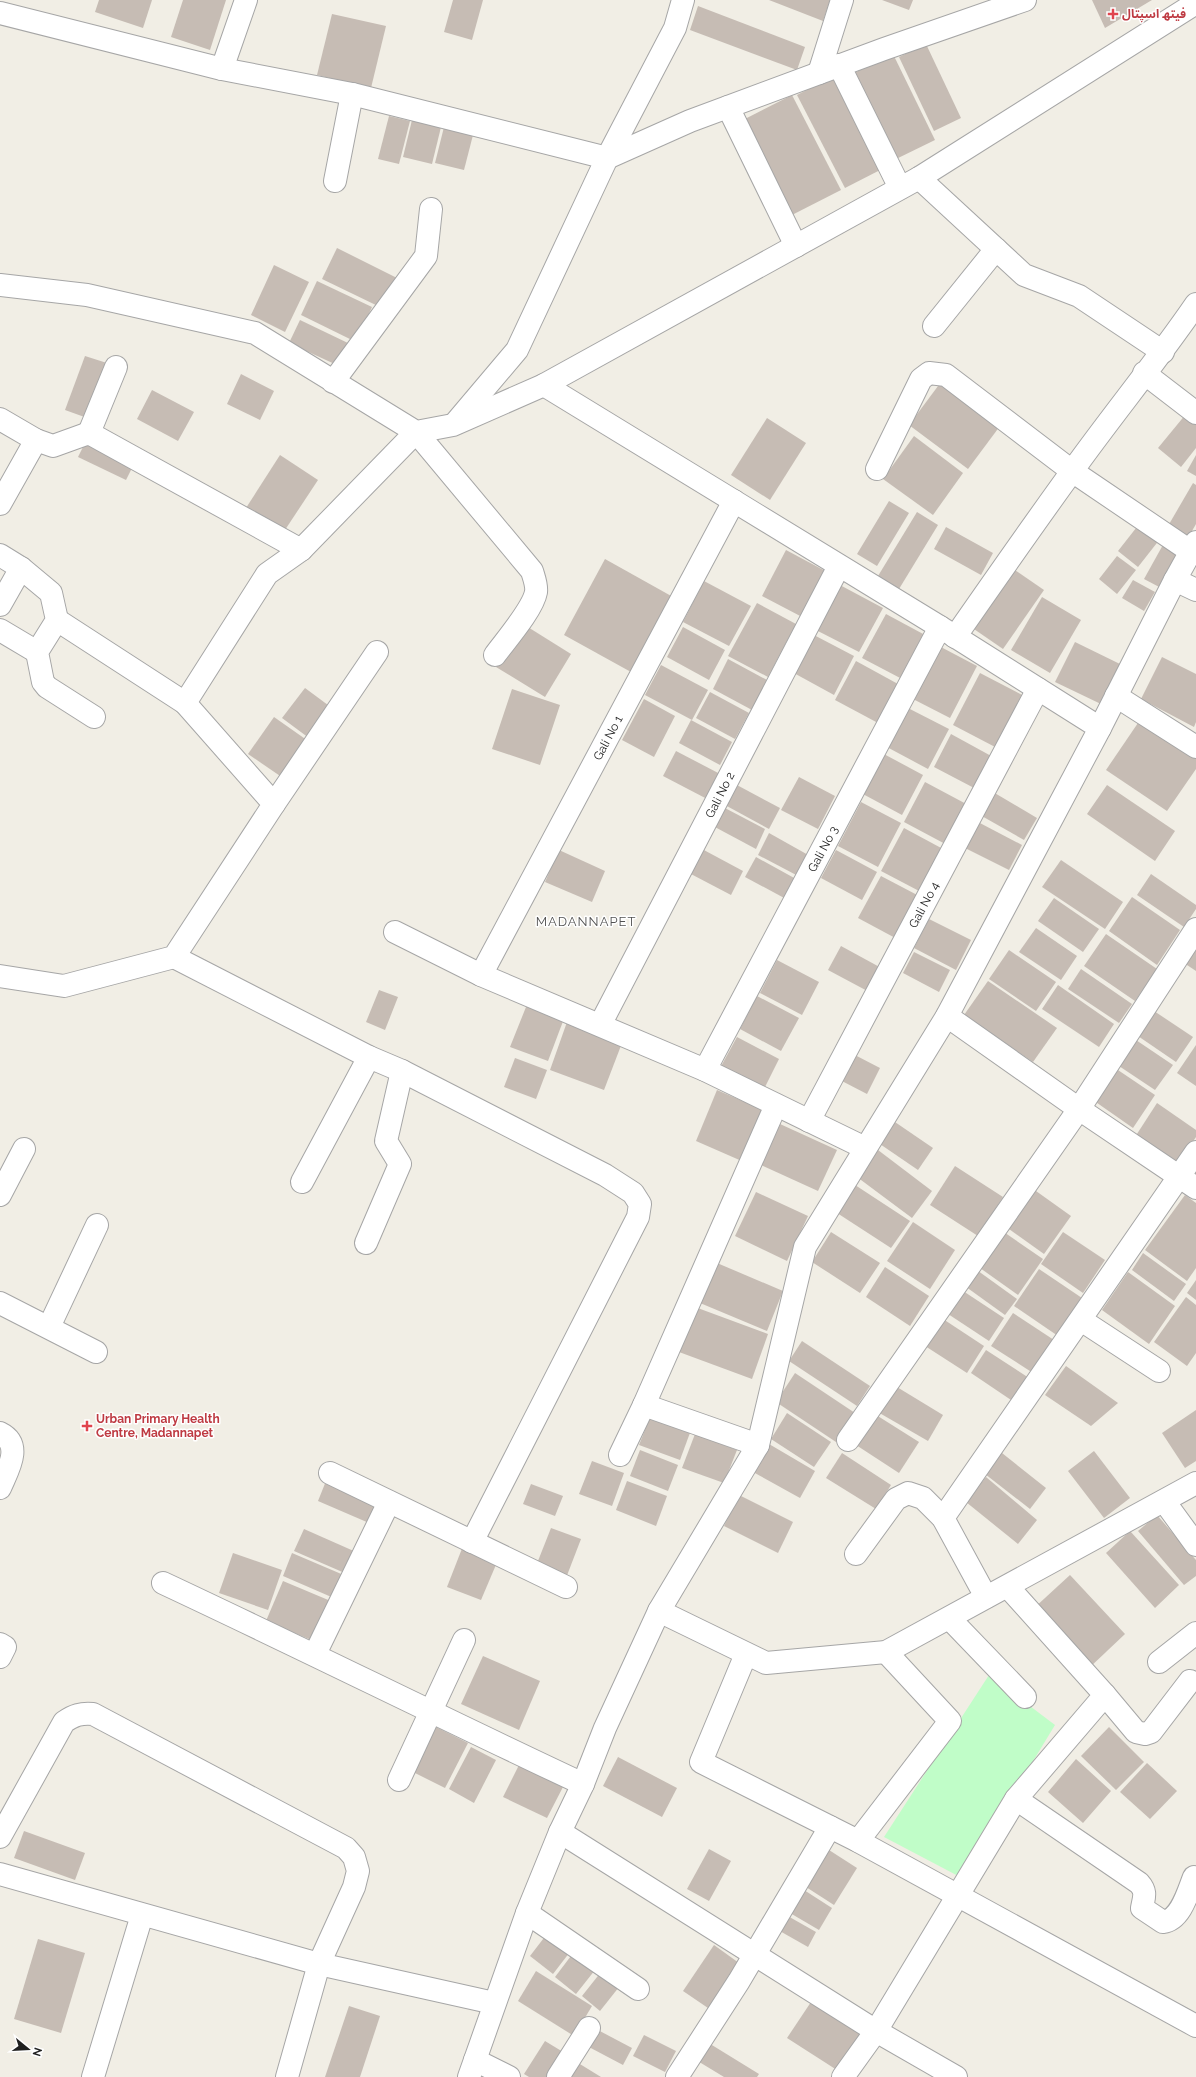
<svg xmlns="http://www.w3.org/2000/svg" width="1196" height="2077" viewBox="0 0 1196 2077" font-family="Raleway,'Noto Sans Arabic',sans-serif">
	<rect width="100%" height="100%" fill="#f1eee5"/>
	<polygon fill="#c0fdc8" points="989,1675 1055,1725 962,1878 884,1837"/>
	<g fill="#c6bcb4">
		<polygon points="99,0 152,0 143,28 95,12"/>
		<polygon points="183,0 226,0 210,50 171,37"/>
		<polygon points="453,0 483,0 472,40 444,32"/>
		<polygon points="769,0 830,0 823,21"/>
		<polygon points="882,0 913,0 909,10"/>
		<polygon points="1092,0 1152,0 1105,28"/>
		<polygon points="698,6 805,47 797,70 690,30"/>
		<polygon points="332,14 386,26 371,88 317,75"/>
		<polygon points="926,44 961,118 934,131 899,57"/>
		<polygon points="893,54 935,140 892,161 850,75"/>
		<polygon points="838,74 886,167 845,188 797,95"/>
		<polygon points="792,95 841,190 790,216 741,121"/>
		<polygon points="389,116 410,121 399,164 378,159"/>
		<polygon points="412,120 441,127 432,164 403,157"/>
		<polygon points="444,127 473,135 464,170 435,163"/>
		<polygon points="337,248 397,278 382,308 322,279"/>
		<polygon points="274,265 309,282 285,332 251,315"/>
		<polygon points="317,281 372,307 356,342 301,315"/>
		<polygon points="300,320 350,344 339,366 289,343"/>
		<polygon points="85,356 110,364 90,419 65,410"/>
		<polygon points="241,374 274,391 260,420 227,404"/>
		<polygon points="941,382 1000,426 968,469 909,425"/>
		<polygon points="152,390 194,412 178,441 137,419"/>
		<polygon points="1186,414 1196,422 1196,448 1181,467 1158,448"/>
		<polygon points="767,418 806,443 770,500 731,475"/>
		<polygon points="914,436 963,473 933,515 883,479"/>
		<polygon points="87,439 135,462 126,480 78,457"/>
		<polygon points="280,455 318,480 283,533 246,508"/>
		<polygon points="1196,455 1196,476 1187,471"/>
		<polygon points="1193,483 1196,485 1196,524 1188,538 1168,526"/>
		<polygon points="889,501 909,513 877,566 857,554"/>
		<polygon points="917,512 938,525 899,589 878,576"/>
		<polygon points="1140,523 1160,539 1138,567 1118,551"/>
		<polygon points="946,527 993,553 981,575 934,549"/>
		<polygon points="1164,543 1182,552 1163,589 1144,579"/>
		<polygon points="786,550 829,573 804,618 762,596"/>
		<polygon points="1117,556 1136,570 1117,594 1099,579"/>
		<polygon points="605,559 673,597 631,672 564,635"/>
		<polygon points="1012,568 1044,590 1003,649 971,627"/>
		<polygon points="1133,580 1155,592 1144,611 1122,598"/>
		<polygon points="704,581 751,606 729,646 683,622"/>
		<polygon points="838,584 883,608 859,652 814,629"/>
		<polygon points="1042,597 1081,620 1050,673 1011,650"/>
		<polygon points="757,603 796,624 768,677 728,656"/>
		<polygon points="886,614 925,635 902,679 862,658"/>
		<polygon points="523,624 571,654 545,697 496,667"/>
		<polygon points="683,627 725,650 709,680 667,657"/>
		<polygon points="812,634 854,656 834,695 792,672"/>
		<polygon points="1075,642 1122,665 1103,705 1055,682"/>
		<polygon points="939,646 977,666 950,718 911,698"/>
		<polygon points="1162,657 1196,674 1196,722 1194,727 1141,699"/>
		<polygon points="728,659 767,680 752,710 713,689"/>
		<polygon points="856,661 898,684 878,723 835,700"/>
		<polygon points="661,665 708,690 692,720 645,695"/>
		<polygon points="980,673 1024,696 997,748 953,725"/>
		<polygon points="305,688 332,708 309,738 282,718"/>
		<polygon points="512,689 560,705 540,765 492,749"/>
		<polygon points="710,692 749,713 735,739 696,718"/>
		<polygon points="644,699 675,716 654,757 622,740"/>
		<polygon points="906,707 949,729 928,769 885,746"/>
		<polygon points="274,717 311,743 286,780 248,754"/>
		<polygon points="691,720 732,742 720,765 679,743"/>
		<polygon points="1140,720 1196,758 1196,769 1167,811 1106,770"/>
		<polygon points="951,734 993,757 976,789 934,767"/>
		<polygon points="676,751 722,775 709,800 663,776"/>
		<polygon points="882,753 923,775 902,815 861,793"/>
		<polygon points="799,777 835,796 818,829 781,810"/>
		<polygon points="925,782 970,806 949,846 904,822"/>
		<polygon points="735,784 780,808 769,829 725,805"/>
		<polygon points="1107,785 1175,831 1155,861 1087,814"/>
		<polygon points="993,792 1037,818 1024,840 980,815"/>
		<polygon points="861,802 901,823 878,867 838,846"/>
		<polygon points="723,807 765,829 756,849 713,826"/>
		<polygon points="978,822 1022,845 1009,870 965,848"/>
		<polygon points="904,828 943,849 921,892 881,871"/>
		<polygon points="769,833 810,856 800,877 758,855"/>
		<polygon points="702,849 743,871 731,895 689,873"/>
		<polygon points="559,850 605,871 592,902 545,882"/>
		<polygon points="836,850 877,872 862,900 821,878"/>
		<polygon points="756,857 796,879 786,899 745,877"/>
		<polygon points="1061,860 1123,902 1105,929 1042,887"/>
		<polygon points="1151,874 1196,905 1196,909 1184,927 1137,895"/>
		<polygon points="881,876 921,897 899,940 858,918"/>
		<polygon points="1132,897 1180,930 1157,965 1109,931"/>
		<polygon points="1054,898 1099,929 1083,952 1038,921"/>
		<polygon points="929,919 971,940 956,970 914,948"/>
		<polygon points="1036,928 1077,956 1061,980 1019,952"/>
		<polygon points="1106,934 1157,969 1135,1001 1084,966"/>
		<polygon points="1196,943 1196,971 1181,961"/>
		<polygon points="841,946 885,970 873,994 828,970"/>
		<polygon points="1009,950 1056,982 1036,1011 989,979"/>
		<polygon points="914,952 950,970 939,992 903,973"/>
		<polygon points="777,960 819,982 802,1015 760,993"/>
		<polygon points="1081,969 1132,1004 1119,1023 1068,989"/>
		<polygon points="988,981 1057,1028 1033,1062 964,1015"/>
		<polygon points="1058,985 1114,1024 1099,1047 1042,1009"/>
		<polygon points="379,990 398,997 385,1030 366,1022"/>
		<polygon points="757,996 799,1018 781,1051 740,1029"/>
		<polygon points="528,1002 565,1016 548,1061 510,1047"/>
		<polygon points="1151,1009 1193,1037 1176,1062 1135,1034"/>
		<polygon points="567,1022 622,1043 604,1090 550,1070"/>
		<polygon points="1130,1036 1173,1065 1155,1090 1113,1062"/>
		<polygon points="737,1037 779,1059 762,1093 719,1070"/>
		<polygon points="1196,1045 1196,1086 1177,1073"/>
		<polygon points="851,1053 880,1068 867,1094 838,1079"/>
		<polygon points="515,1058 547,1070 536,1099 504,1087"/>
		<polygon points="1112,1066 1155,1095 1133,1128 1090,1098"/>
		<polygon points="717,1090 766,1111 744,1162 696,1141"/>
		<polygon points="1157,1103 1196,1130 1196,1137 1177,1165 1135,1137"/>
		<polygon points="892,1120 933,1148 918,1170 877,1142"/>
		<polygon points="780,1124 837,1150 818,1191 761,1165"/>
		<polygon points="878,1150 932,1191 912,1218 857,1177"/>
		<polygon points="955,1166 1003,1197 978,1236 930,1205"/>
		<polygon points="852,1183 910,1221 891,1248 834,1211"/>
		<polygon points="1029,1186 1071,1216 1044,1254 1002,1224"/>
		<polygon points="756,1192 808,1216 787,1261 735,1236"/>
		<polygon points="1185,1195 1196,1203 1196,1268 1187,1281 1145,1250"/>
		<polygon points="913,1222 955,1250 930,1289 887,1261"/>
		<polygon points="998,1228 1043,1259 1018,1295 973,1263"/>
		<polygon points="831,1232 880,1263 860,1293 812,1262"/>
		<polygon points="1063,1232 1105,1260 1083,1293 1041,1264"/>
		<polygon points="1143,1253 1186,1284 1174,1301 1132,1270"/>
		<polygon points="717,1263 783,1291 767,1331 700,1303"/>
		<polygon points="885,1267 929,1296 910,1326 866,1297"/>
		<polygon points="974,1268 1017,1299 1005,1315 962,1284"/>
		<polygon points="1039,1269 1082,1298 1058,1336 1014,1306"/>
		<polygon points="1128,1272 1175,1306 1149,1344 1102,1310"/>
		<polygon points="1196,1280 1196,1300 1187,1293"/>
		<polygon points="957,1287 1004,1318 989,1341 942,1310"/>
		<polygon points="1186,1297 1196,1305 1196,1353 1187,1366 1154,1342"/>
		<polygon points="695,1307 768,1334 752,1379 679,1352"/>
		<polygon points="1013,1313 1054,1340 1033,1373 991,1346"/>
		<polygon points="940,1317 984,1346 967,1373 922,1344"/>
		<polygon points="802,1341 870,1386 857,1406 789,1361"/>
		<polygon points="986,1350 1029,1378 1014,1402 971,1373"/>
		<polygon points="1066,1366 1118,1403 1091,1426 1045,1395"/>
		<polygon points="795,1373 855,1413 836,1442 776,1402"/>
		<polygon points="892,1384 943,1415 928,1441 876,1411"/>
		<polygon points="1196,1410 1196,1461 1185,1468 1162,1433"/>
		<polygon points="787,1413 831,1442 814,1467 771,1439"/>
		<polygon points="873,1413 919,1442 899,1473 853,1443"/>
		<polygon points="651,1415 691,1430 680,1460 639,1445"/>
		<polygon points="695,1434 737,1450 724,1483 682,1468"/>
		<polygon points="769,1444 815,1471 800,1498 753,1472"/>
		<polygon points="640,1450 678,1465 668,1491 630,1476"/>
		<polygon points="1094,1451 1130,1498 1104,1518 1068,1471"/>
		<polygon points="842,1453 891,1485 876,1509 826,1478"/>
		<polygon points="1002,1453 1046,1488 1030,1509 985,1474"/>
		<polygon points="592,1461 624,1473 612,1506 579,1494"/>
		<polygon points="328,1476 380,1499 369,1523 318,1501"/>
		<polygon points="986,1477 1037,1520 1018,1544 966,1502"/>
		<polygon points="627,1481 667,1496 656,1526 616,1510"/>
		<polygon points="531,1484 563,1496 555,1516 523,1504"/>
		<polygon points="739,1495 793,1522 778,1553 724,1526"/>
		<polygon points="1157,1515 1196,1560 1196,1576 1184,1585 1138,1531"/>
		<polygon points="551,1528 581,1539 566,1578 536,1566"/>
		<polygon points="304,1529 356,1552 347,1574 294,1551"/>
		<polygon points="1130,1531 1179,1585 1155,1608 1106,1553"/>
		<polygon points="463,1546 498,1560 481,1600 447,1587"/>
		<polygon points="233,1553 282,1570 268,1610 219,1593"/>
		<polygon points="292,1553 346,1576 336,1599 283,1576"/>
		<polygon points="1070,1575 1125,1634 1088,1669 1033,1609"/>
		<polygon points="283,1581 333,1602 316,1642 266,1621"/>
		<polygon points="483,1656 540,1681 519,1730 461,1704"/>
		<polygon points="436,1727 468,1743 445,1788 413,1772"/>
		<polygon points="1109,1727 1144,1762 1116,1790 1081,1756"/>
		<polygon points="471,1747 496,1760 474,1803 449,1789"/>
		<polygon points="618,1757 677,1788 662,1817 603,1786"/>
		<polygon points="1076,1759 1111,1791 1083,1823 1048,1792"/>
		<polygon points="520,1763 564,1785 547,1818 503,1797"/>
		<polygon points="1147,1763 1177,1791 1150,1819 1120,1792"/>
		<polygon points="24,1831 85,1853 75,1880 14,1858"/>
		<polygon points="709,1849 731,1861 709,1901 687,1889"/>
		<polygon points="829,1850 857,1868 834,1905 806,1887"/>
		<polygon points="804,1890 832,1908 819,1930 790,1913"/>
		<polygon points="786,1915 816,1932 808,1947 778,1930"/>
		<polygon points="550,1930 573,1948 553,1974 530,1956"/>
		<polygon points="38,1939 85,1953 61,2033 14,2019"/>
		<polygon points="714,1945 739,1963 708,2008 683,1991"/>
		<polygon points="577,1948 599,1965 576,1994 555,1977"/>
		<polygon points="605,1967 623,1982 600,2011 582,1996"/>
		<polygon points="536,1971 592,2006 574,2036 518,2001"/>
		<polygon points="811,2002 863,2035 840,2072 787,2038"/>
		<polygon points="349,2006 380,2016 360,2077 325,2077"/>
		<polygon points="596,2029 632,2048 623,2065 587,2046"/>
		<polygon points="644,2035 676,2051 665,2072 633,2056"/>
		<polygon points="545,2041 568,2055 554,2077 529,2077 524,2074"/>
		<polygon points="707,2042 759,2074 757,2077 724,2077 696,2060"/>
		<polygon points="575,2061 601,2077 565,2077"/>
	</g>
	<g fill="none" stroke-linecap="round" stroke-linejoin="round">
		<defs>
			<g id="minor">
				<polyline points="0,13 222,69 352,94 607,158 690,121 884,49 1025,0"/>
				<polyline points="839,65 900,188"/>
				<polyline points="222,69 246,0"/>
				<polyline points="819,73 842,0"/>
				<polyline points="728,107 796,246"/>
				<polyline points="919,178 1024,275 1079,296 1163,352"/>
				<polyline points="335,181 352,94"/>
				<polyline points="0,285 87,295 255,333 416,432 453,425 544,385 919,178 1196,3"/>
				<polyline points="934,326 996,249"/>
				<polyline points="1144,373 1196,413"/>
				<polyline points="333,382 426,256 431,209"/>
				<polyline points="0,419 36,440 53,446 89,433 301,550"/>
				<polyline points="457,421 517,350 607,158 675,28 683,0"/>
				<polyline points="89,433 116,367"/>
				<polyline points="877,469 921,379 929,373 946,375 1072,471 1190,551"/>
				<polyline points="0,504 36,440"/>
				<polyline points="0,555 21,568 51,593 57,620 37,652 43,682 47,687 94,717"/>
				<polyline points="1175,580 1196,590"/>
				<polyline points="0,605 21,568"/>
				<polyline points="57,620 185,703"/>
				<polyline points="0,630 37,652"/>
				<path d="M955 637C994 581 1033 525 1073 470 1113 414 1157 361 1196 304"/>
				<polyline points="1116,696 1196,747"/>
				<polyline points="1100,728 1175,580 1196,542"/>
				<polyline points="274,804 377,652"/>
				<polyline points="395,932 481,975 705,1070 865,1148"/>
				<polyline points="174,957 369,1057 402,1071 605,1175 633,1193 640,1204 638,1217 472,1542"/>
				<polyline points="481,975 734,501"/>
				<path d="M0 976 64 986 174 957 274 804 185 703 267 574 301 550 416 432 532 571C534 578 537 585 536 592 533 609 506 640 495 655"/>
				<polyline points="947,1016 1079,1109 1196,1188"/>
				<polyline points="600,1025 839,566"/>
				<polyline points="705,1070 940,627"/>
				<polyline points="809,1121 1038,689"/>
				<polyline points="302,1182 369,1057"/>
				<polyline points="0,1195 24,1149"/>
				<polyline points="366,1243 400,1164 386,1141 402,1071"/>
				<polyline points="0,1303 96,1352"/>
				<polyline points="1081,1320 1159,1371"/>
				<polyline points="49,1327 97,1225"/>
				<polyline points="644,1405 758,1445"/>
				<path d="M0 1433C24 1445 7 1471 0 1488"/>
				<polyline points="848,1440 1079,1109 1196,929"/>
				<polyline points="620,1455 644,1405 776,1105"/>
				<polyline points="330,1473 566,1587"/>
				<polyline points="1164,1501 1196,1545"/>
				<polyline points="943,1518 1196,1152"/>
				<polyline points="856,1554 896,1499 908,1493 923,1498 943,1518 986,1597"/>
				<path d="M163 1583C304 1649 442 1718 583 1784"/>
				<polyline points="659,1611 766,1663 886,1652 1196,1483"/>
				<polyline points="950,1619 1025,1697"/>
				<polyline points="0,1644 5,1647 0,1657"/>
				<polyline points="315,1654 389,1502"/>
				<polyline points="746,1654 701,1762 858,1841 1196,2026"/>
				<polyline points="1159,1662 1196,1633"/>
				<polyline points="1105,1695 1136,1732 1145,1734 1151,1732 1190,1681"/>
				<polyline points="399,1780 464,1640"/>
				<path d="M1016 1799 1139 1883C1147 1892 1144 1897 1142 1908L1163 1922C1181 1920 1188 1892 1194 1877L1196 1878"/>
				<polyline points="560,1832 876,2031 956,2077"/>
				<path d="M0 1837 64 1722C74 1715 81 1713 93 1714L346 1848 354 1857 358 1871 354 1887 319 1964 287 2077"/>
				<polyline points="858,1841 950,1721 886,1652"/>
				<polyline points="0,1874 319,1964 494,2003"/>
				<polyline points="527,1913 638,1989"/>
				<polyline points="475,2060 509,2077"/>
				<polyline points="93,2077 142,1915"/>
				<polyline points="469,2077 527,1913 560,1832 583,1784 605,1728 659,1611 758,1445 805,1247 947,1016 1100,728 940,627 544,385"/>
				<polyline points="558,2077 589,2028"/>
				<polyline points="677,2077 739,1981 830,1827"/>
				<polyline points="843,2077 876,2031 1016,1799 1105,1695 1008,1587"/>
			</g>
		</defs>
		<use href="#minor" stroke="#a6a6a6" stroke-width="24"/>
		<use href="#minor" stroke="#fff" stroke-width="22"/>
	</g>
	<g fill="#e0444e" stroke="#fff" stroke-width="1.5">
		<path d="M1111 8h4v4h4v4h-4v4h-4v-4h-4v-4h4z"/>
		<path d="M85 1420h4v4h4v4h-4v4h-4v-4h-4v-4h4z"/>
	</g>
	<g text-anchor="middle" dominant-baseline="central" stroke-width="3" stroke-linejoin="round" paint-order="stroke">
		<g font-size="12" font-weight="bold" fill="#be3a42" stroke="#fff" text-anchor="start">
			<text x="1122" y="14">فیتھ اسپتال</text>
			<text x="96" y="1419">Urban Primary Health<tspan x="96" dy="14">Centre, Madannapet</tspan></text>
		</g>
		<g font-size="12" fill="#1f1f1f" stroke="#fff">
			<text transform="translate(608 738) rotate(-62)">Gali No 1</text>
			<text transform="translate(720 795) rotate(-63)">Gali No 2</text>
			<text transform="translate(823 849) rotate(-62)">Gali No 3</text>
			<text transform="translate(924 905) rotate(-62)">Gali No 4</text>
		</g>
		<g font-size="13" letter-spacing="1" fill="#525252" stroke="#fff">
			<text x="586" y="921">MADANNAPET</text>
		</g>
	</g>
	<g transform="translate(28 2049) rotate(108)" stroke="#ffffff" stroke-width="3" paint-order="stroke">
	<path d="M0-3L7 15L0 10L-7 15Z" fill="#1f1f1f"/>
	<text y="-6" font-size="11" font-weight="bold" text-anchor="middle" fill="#1f1f1f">N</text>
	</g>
</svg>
